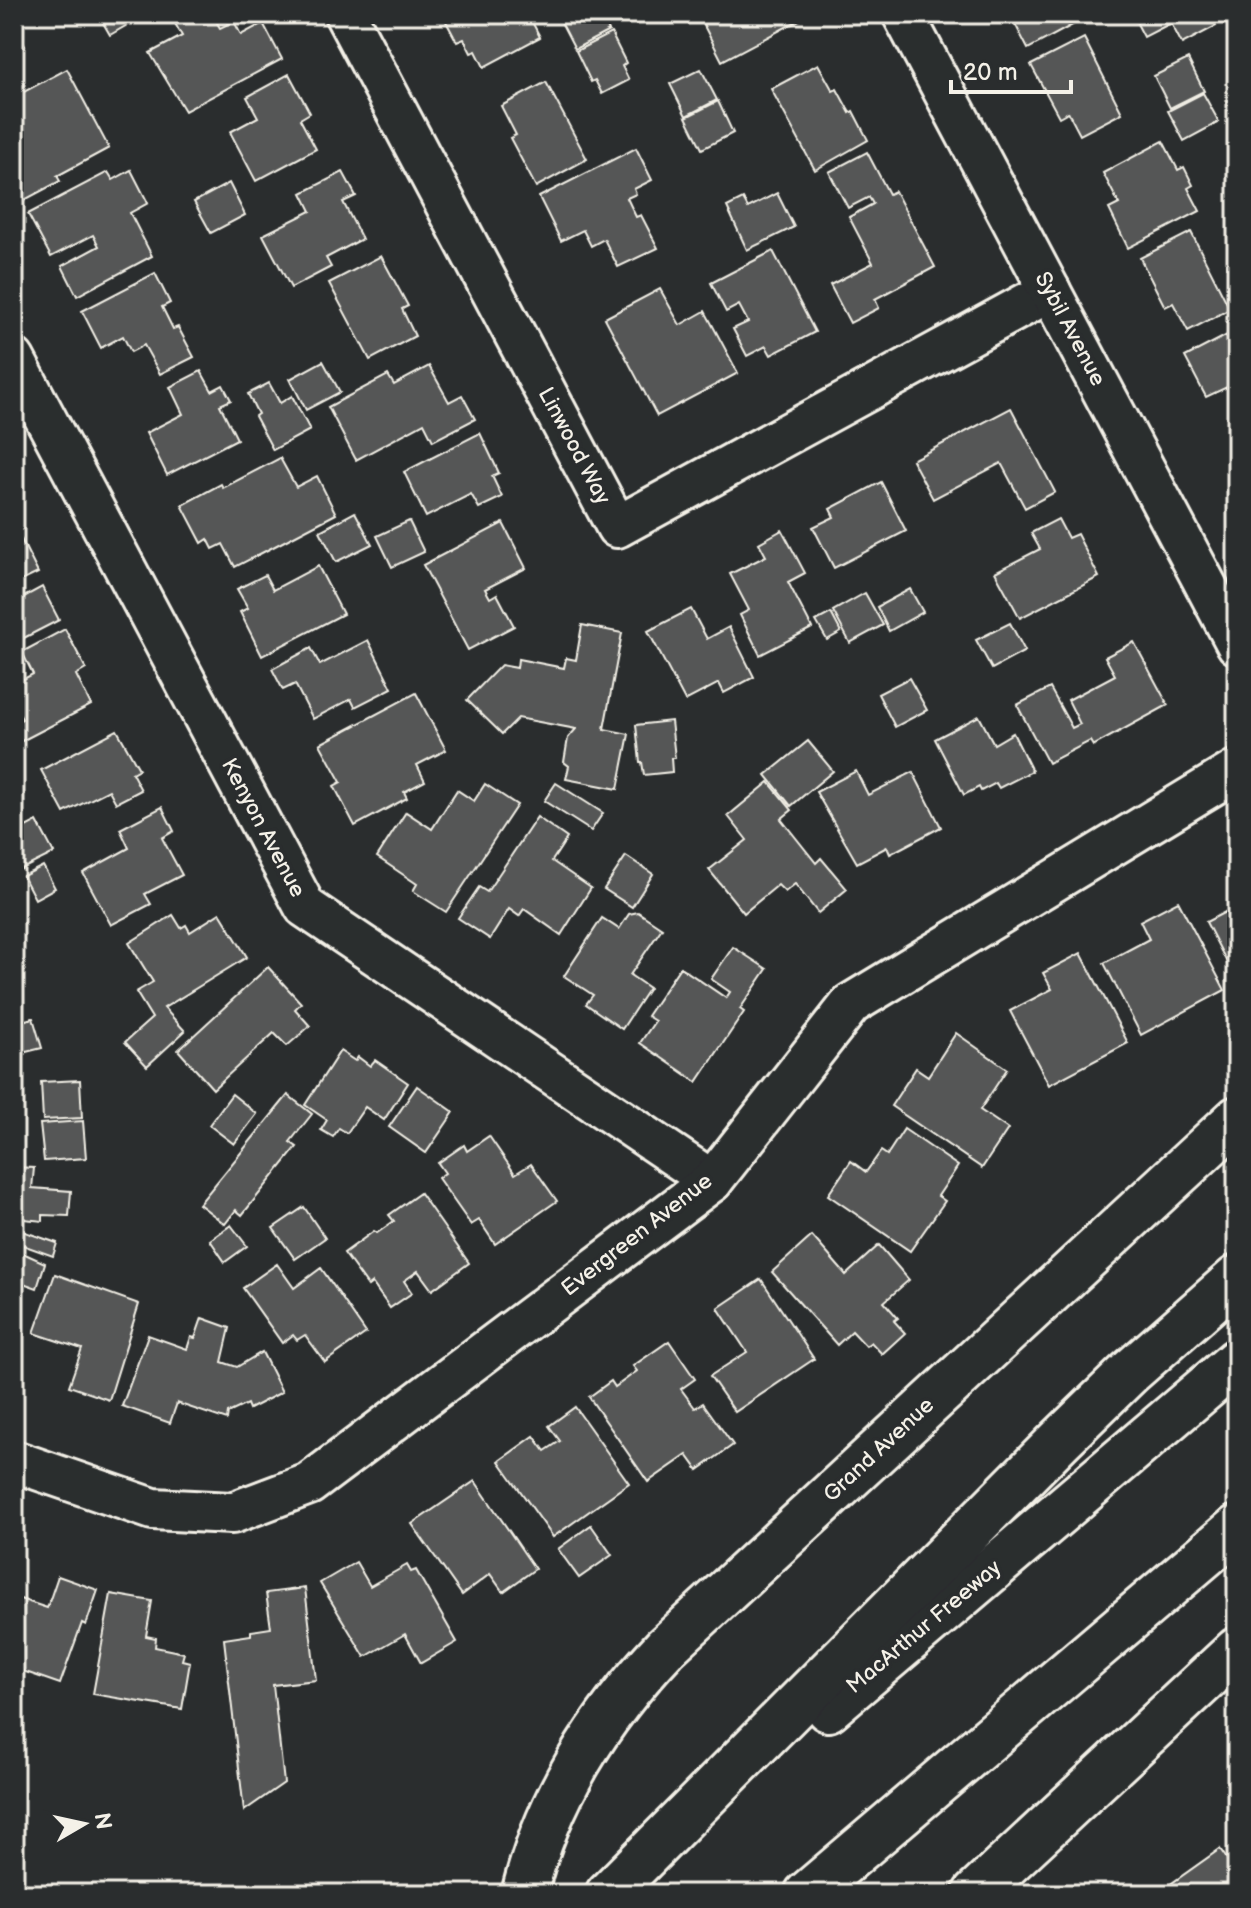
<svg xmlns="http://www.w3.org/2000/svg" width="1251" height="1908" viewBox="0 0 1251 1908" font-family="'Balsamiq Sans',sans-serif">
	<rect width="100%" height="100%" fill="#2a2d2e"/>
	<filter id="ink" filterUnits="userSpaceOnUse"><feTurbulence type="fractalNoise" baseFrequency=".0125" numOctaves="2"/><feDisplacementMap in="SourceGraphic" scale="16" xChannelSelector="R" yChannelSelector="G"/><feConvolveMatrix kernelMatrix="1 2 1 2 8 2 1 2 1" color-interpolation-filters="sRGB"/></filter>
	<g filter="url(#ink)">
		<g fill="#555756" stroke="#f4f1e8" stroke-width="2">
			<polygon points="98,14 140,14 141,17 110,35"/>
			<polygon points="174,14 212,14 220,28 234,21 241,35 263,23 282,59 185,111 150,53 182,36 171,16"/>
			<polygon points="442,14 528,14 540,37 484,67 476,51 471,53 464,39 457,42"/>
			<polygon points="552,14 600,14 609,31 575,49 560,20 556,22"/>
			<polygon points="698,14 801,14 803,18 722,61"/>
			<polygon points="1010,14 1093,14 1028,49"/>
			<polygon points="1132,14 1166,14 1171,23 1144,37"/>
			<polygon points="1166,14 1190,14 1171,23"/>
			<polygon points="1190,14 1210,14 1216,26 1182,44 1171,23"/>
			<polygon points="1225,14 1237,14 1237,37"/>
			<polygon points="14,26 25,46 14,51"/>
			<polygon points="611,33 626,63 622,66 629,80 602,94 595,80 591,82 576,51"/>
			<polygon points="1084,38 1122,113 1080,135 1068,112 1059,117 1031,65"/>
			<polygon points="1188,59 1204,91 1170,108 1154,76"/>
			<polygon points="818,64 833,91 837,89 850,113 853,111 868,140 815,170 771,89"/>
			<polygon points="67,69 109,148 57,176 60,181 19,203 14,193 14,97"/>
			<polygon points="701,69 717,100 686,116 670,84"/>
			<polygon points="289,74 310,113 300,119 316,149 256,181 230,132 258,117 247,97"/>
			<polygon points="546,82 587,159 536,187 510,138 516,135 501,106"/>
			<polygon points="1203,93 1219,122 1184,141 1168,111"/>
			<polygon points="718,101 733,133 702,149 686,117"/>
			<polygon points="1163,141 1178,170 1184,167 1193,185 1188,188 1200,211 1128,248 1109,209 1119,204 1103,173"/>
			<polygon points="636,148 652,180 634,189 636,194 627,198 636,217 641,215 658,248 618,267 604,239 591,246 583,230 561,241 539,197"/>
			<polygon points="867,152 889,194 895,191 935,267 875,299 879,308 850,323 830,285 873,263 849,217 873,204 869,197 848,208 829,172"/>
			<polygon points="131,170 148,203 130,213 152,256 77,296 62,266 99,246 93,235 51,257 28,214 108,172 113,180"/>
			<polygon points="343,172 356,196 343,202 362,239 326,258 331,267 291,288 263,235 311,211 302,193"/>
			<polygon points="229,183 245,215 211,233 194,202"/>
			<polygon points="777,193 794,227 747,250 727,207 743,199 748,208"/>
			<polygon points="1191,232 1230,309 1188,331 1173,303 1165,307 1140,258"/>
			<polygon points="773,251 815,332 771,355 766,346 747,356 733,329 748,322 739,305 726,312 711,283"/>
			<polygon points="381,256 408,306 402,309 415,336 370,360 329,283"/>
			<polygon points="155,273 170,303 162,307 173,329 178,327 194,357 160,374 144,345 131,352 123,336 101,348 82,311"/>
			<polygon points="660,289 680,325 705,311 738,373 657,416 605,318"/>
			<polygon points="1237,330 1237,401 1235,403 1227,387 1206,397 1185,357"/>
			<polygon points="323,361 340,392 306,410 290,379"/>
			<polygon points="429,366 449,402 462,395 475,419 433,441 424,423 356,460 328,407 388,375 394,385"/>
			<polygon points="201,371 212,391 223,385 231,400 220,405 237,439 167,475 146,433 183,414 170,387"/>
			<polygon points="269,383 280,403 292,396 310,430 273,450 255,416 258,414 248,394"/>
			<polygon points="1011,408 1055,492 1025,508 1001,463 933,499 912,460"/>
			<polygon points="480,433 499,473 492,476 502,497 479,508 471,494 426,517 404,472"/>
			<polygon points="280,458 296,487 317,476 336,514 235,567 223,544 213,549 208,539 202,543 182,505 221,484 223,488"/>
			<polygon points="881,482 906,531 834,568 813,527 834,517 830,509"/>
			<polygon points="355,512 372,544 336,562 320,531"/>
			<polygon points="1058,519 1068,538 1077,534 1099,577 1020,618 995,572 1040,549 1031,533"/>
			<polygon points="409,521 424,552 392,567 377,536"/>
			<polygon points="503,523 526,568 485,589 490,598 497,594 514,626 468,650 423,565"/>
			<polygon points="782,530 805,573 788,582 812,628 760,655 740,615 749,610 730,574 766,556 759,543"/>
			<polygon points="17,531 38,573 15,584 22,598 42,587 59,620 14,643 14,532"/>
			<polygon points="318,566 343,614 262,656 240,612 248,608 237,589 265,575 273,590"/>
			<polygon points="910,589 923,612 889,631 877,607"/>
			<polygon points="865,593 883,625 850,643 833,611"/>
			<polygon points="691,609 707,639 729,627 754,677 724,693 719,683 685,701 648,631"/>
			<polygon points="831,613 841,632 827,640 816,621"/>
			<polygon points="1010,623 1025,651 992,669 976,640"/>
			<polygon points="582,625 622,633 604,729 629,734 618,789 566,779 569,766 564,762 568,738 576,729 518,718 502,734 467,700 501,665 517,668 518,659 564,668 566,658 576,660"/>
			<polygon points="65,629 86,669 76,675 91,705 14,745 14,724 22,719 14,705 14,684 33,674 22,652"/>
			<polygon points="368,640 392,688 355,707 351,699 313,719 295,684 283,690 272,669 311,648 320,665"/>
			<polygon points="1134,642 1168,705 1093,746 1090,741 1048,763 1017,705 1050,688 1072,728 1080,724 1068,700 1115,675 1105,657"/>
			<polygon points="909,678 927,710 895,727 878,694"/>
			<polygon points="416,693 446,750 417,765 425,781 404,792 407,798 355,826 334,786 341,782 320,744"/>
			<polygon points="979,716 994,744 1013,733 1032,771 999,788 996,783 981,791 979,787 964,795 935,739"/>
			<polygon points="671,721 675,758 671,758 672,772 644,775 642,762 640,762 636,725"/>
			<polygon points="117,730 139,769 132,773 141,790 116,803 109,790 64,813 41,770"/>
			<polygon points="808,741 833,771 791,806 766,775"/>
			<polygon points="856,771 868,795 913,772 941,827 890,854 887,847 857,863 816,792"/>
			<polygon points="769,782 792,810 781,819 816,863 821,858 847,889 818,913 795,884 785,892 778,885 744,913 709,870 747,840 728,816"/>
			<polygon points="556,783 603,813 591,831 544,801"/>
			<polygon points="485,784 517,805 446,912 413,891 417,884 377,857 406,812 432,829 457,790 474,801"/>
			<polygon points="162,807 174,831 162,838 182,875 145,894 151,904 111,925 83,873 129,848 120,829"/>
			<polygon points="537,817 567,838 552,861 591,888 561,935 524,909 519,916 509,909 490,939 458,918 479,887 487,892"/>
			<polygon points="37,821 54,853 20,870 14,857 14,833"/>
			<polygon points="626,856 653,874 632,907 604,889"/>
			<polygon points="43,866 55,888 35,899 23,876"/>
			<polygon points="1237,897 1237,974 1234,976 1206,922 1233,908 1230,901"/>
			<polygon points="1178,901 1225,990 1141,1035 1104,963 1149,939 1140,921"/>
			<polygon points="638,912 662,928 630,975 649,988 622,1029 586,1004 593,995 564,976 602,918 619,929 629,914"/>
			<polygon points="220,913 247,957 164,1008 185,1031 147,1066 125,1042 152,1018 136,992 153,982 129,943 173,915 181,928 186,925 190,932"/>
			<polygon points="733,947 767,969 740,1009 744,1012 697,1082 640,1043 655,1021 647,1016 680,967 726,998 730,992 711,979"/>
			<polygon points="1081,953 1128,1043 1049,1085 1010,1011 1052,989 1043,973"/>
			<polygon points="268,967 301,1003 295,1009 310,1026 287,1046 274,1033 213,1089 178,1050"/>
			<polygon points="33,1018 42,1048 14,1055 14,1023"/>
			<polygon points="956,1033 1007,1069 980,1110 1008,1129 982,1168 891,1106 916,1068 928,1076"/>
			<polygon points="340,1051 355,1061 358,1057 370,1066 375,1060 408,1083 384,1120 365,1107 347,1133 339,1128 333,1137 321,1130 327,1120 305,1105"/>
			<polygon points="80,1080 82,1118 43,1120 41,1082"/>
			<polygon points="417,1086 454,1112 426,1153 389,1127"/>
			<polygon points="232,1094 257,1114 234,1144 209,1125"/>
			<polygon points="288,1095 312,1114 290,1142 297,1147 242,1215 236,1210 225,1224 199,1204"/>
			<polygon points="83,1121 86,1158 44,1161 40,1124"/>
			<polygon points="904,1129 958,1166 938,1196 945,1201 910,1251 828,1195 851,1161 866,1172 881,1151 887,1155"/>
			<polygon points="489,1136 515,1174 531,1164 557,1201 495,1244 479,1220 471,1225 438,1178 445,1173 438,1163 464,1145 467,1151"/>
			<polygon points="14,1167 34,1168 32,1188 71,1191 69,1216 43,1215 43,1221 14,1218"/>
			<polygon points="420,1193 469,1263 432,1290 418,1271 404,1281 412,1293 390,1308 372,1283 368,1286 344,1253 374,1231 377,1233 394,1221 389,1215"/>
			<polygon points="304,1207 325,1238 295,1259 273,1228"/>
			<polygon points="231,1225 247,1246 225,1262 210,1240"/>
			<polygon points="19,1230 57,1243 53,1256 14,1242"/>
			<polygon points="812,1236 846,1275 879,1245 909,1280 884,1302 898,1318 894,1321 905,1333 882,1354 871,1342 866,1346 852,1331 837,1345 772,1272"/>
			<polygon points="14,1249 45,1263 37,1288 15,1280 14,1283"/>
			<polygon points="277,1264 294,1288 321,1268 366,1333 325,1362 305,1335 297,1340 293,1335 282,1343 243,1288"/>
			<polygon points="55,1274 139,1304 109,1400 69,1386 82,1349 34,1333"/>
			<polygon points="761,1279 814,1359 735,1412 710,1376 747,1352 718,1308"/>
			<polygon points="202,1318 230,1328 222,1362 237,1367 262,1352 282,1392 249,1409 247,1404 228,1413 227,1420 177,1403 170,1423 122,1406 148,1335 187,1349 191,1337 195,1338"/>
			<polygon points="669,1341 695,1379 681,1389 695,1408 703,1403 733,1445 698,1470 687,1455 648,1482 589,1397 611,1381 615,1387 637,1371 633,1366"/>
			<polygon points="575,1407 629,1483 553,1537 499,1461 534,1436 545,1451 560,1441 549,1426"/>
			<polygon points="475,1481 535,1569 503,1592 490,1574 462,1595 412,1524"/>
			<polygon points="591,1525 612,1555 579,1578 558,1549"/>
			<polygon points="356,1562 370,1586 407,1565 411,1572 416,1570 457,1642 421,1663 405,1634 365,1657 320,1583"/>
			<polygon points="58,1576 98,1590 86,1625 82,1623 60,1684 14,1668 14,1597 47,1608"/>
			<polygon points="305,1588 316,1680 273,1685 284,1783 244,1811 224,1639 251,1635 251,1631 271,1628 266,1593"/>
			<polygon points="111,1594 152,1601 146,1636 156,1638 155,1647 184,1653 182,1660 190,1662 182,1709 93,1694"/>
			<polygon points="1220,1849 1237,1873 1237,1894 1164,1894 1168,1891 1165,1888"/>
		</g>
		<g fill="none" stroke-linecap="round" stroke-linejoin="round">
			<defs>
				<g id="street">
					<polyline points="345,14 617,527 1050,291"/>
					<polyline points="903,14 1237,644"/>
					<polyline points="14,359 305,907 712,1181"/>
					<polyline points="14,1461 153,1509 232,1513 309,1484 712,1181 851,1004 1237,770"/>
				</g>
				<path id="secondary" d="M524 1894C548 1798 598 1719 665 1648L1237 1119"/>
				<g id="highway">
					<polyline points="828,1709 1237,1361"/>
					<polyline points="608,1894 1059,1441 1129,1373 1237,1278"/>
					<polyline points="807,1894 1237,1528"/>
					<polyline points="975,1894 1237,1650"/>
				</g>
			</defs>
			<use href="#street" stroke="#f4f1e8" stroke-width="46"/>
			<use href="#secondary" stroke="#f4f1e8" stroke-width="50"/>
			<use href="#highway" stroke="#f4f1e8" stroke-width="50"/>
			<use href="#street" stroke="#2a2d2e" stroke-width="40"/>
			<use href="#secondary" stroke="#2a2d2e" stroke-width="44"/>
			<use href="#highway" stroke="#2a2d2e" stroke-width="44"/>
		</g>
	</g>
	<g text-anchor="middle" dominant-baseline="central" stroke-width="7" stroke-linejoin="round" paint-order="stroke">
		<g font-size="22" fill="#f4f1e8" stroke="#2a2d2e">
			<text transform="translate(1070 329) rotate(62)">Sybil Avenue</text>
			<text transform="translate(574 446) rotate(62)">Linwood Way</text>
			<text transform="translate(263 828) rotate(62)">Kenyon Avenue</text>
			<text transform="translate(637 1235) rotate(-38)">Evergreen Avenue</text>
			<text transform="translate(879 1450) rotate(-43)">Grand Avenue</text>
			<text transform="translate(924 1627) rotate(-40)">MacArthur Freeway</text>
		</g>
	</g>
	<rect width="1251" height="1908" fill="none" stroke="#2a2d2e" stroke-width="48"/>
	<rect x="24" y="24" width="1203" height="1860" fill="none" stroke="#f4f1e8" stroke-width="3" filter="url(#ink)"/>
	<g transform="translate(84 1824) rotate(81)" stroke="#2a2d2e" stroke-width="6" paint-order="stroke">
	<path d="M0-6L14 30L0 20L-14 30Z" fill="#f4f1e8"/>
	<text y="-12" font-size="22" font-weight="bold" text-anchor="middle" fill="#f4f1e8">N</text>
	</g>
	<path d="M951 80v12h120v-12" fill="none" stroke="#f4f1e8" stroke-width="4"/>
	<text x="963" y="80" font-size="24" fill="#f4f1e8" stroke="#2a2d2e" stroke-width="6" paint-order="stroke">20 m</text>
</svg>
